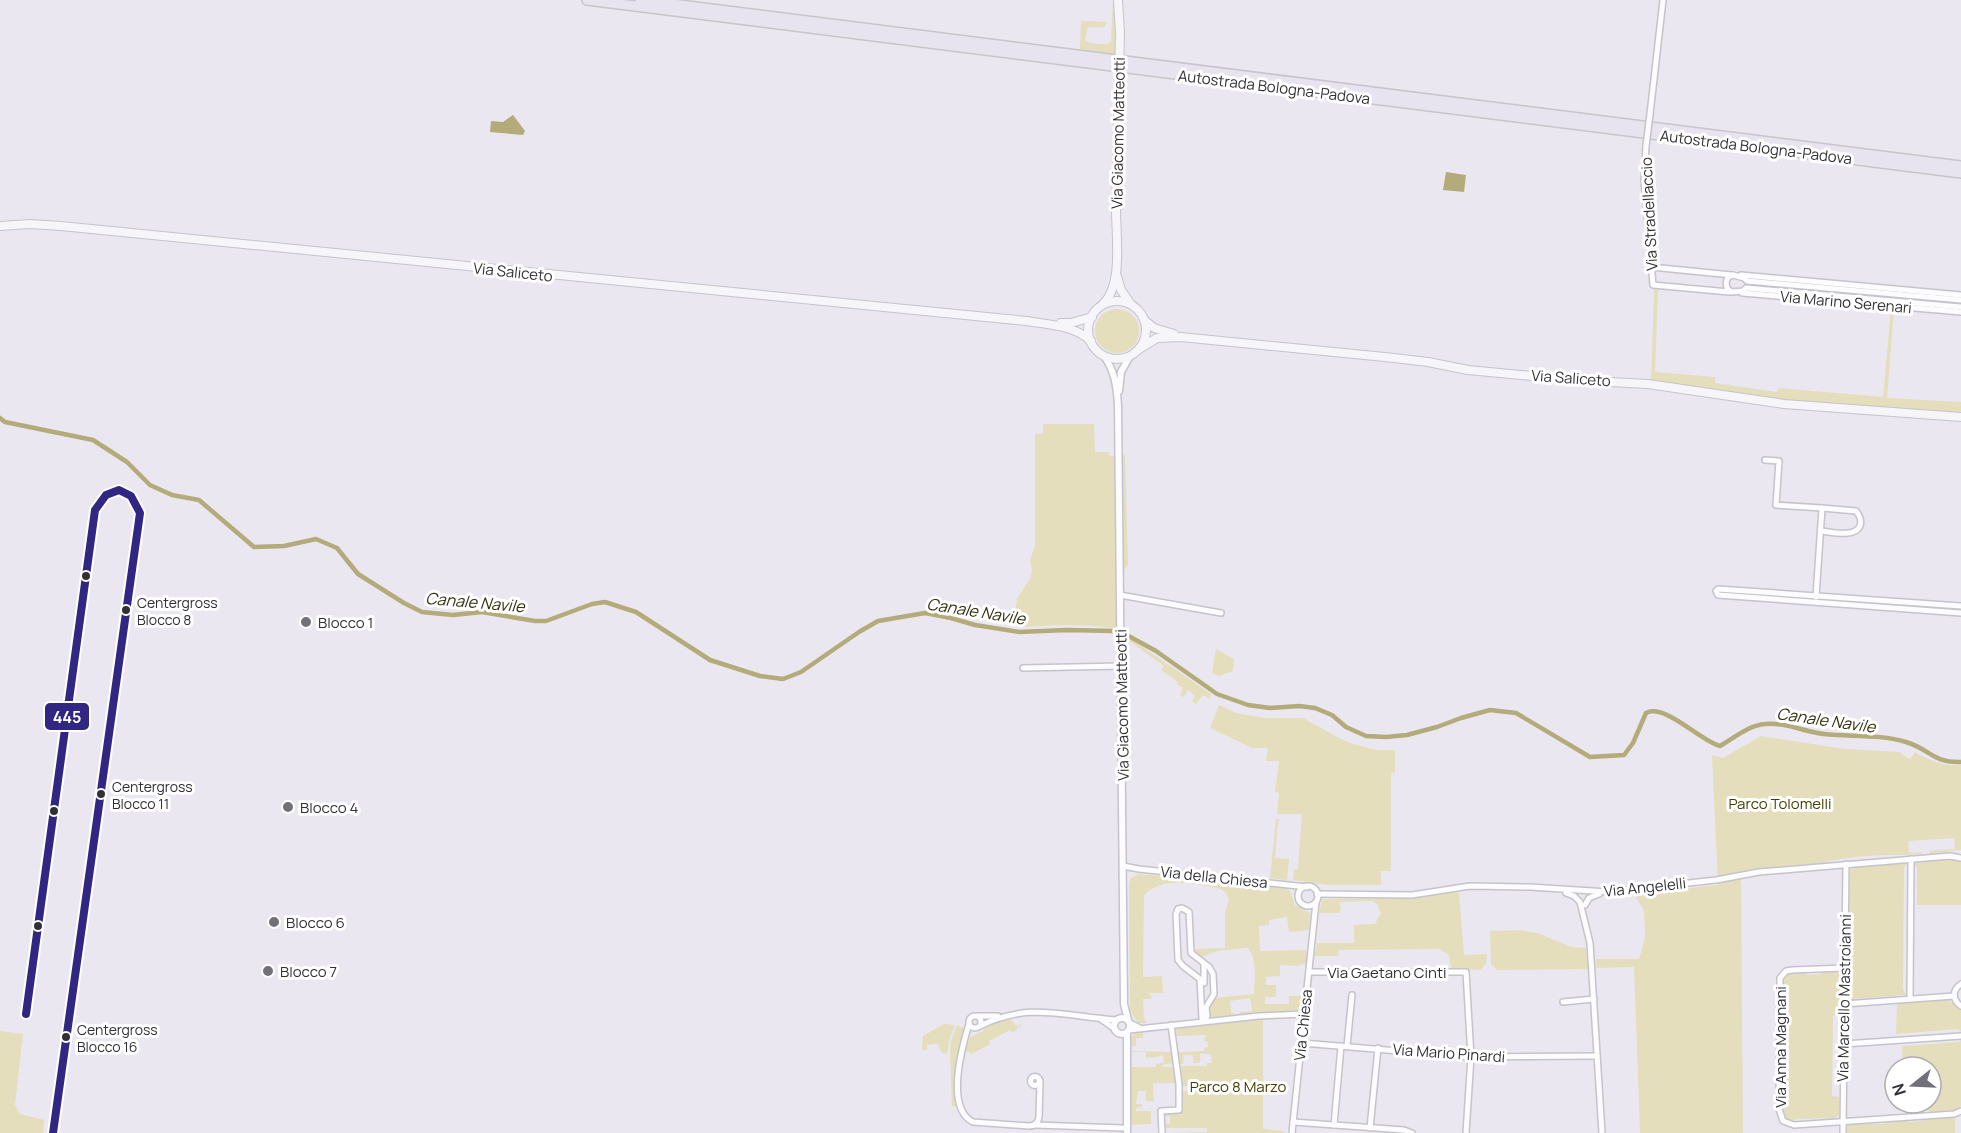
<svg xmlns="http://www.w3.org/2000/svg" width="1961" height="1133" viewBox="0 0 1961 1133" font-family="Manrope,sans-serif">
	<rect width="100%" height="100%" fill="#eae7f1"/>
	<g fill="#e4debc">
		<path d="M1113 0H1116V54L1080 49 1081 21 1108 22 1104 27H1088L1085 40C1091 45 1101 44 1108 44L1111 41Z"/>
		<polygon points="1654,289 1658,290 1655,372 1715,377 1715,383 1777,392 1778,388 1883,397 1891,309 1894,310 1887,398 1961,402 1961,412 1946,413 1790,402 1651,382"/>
		<circle cx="1117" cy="331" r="22"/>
		<path d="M1043 424H1094L1095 452H1109L1110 456 1125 455 1128 566 1120 573 1121 630C1096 624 1066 625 1040 626 1031 626 1024 628 1016 626V604L1018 601 1016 600 1030 579 1032 571 1030 560 1035 546V434H1043Z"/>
		<polygon points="1128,637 1211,694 1210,699 1203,695 1196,704 1192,701 1195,696 1188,690 1183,697 1180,695 1183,688 1177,684 1178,682 1161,670 1164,666 1125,638"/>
		<polygon points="1216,649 1234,659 1233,671 1219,676 1212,673"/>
		<polygon points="1219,705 1236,713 1265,718 1303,718 1339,738 1353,744 1377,750 1395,750 1395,772 1391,773 1391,871 1381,871 1381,885 1328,885 1293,880 1294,869 1298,869 1302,814 1277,814 1279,793 1275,792 1279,761 1266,761 1268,748 1252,748 1210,728"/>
		<path d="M1761 736 1845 749 1899 752 1910 759 1915 752C1927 760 1946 767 1961 765V850L1930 854 1929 851 1955 849 1954 838 1908 841 1909 853 1921 852 1922 854C1897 856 1872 854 1847 858 1836 859 1826 863 1815 864 1790 866 1765 866 1741 873L1743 1133H1640L1634 967 1596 968V959H1639L1645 938 1644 911 1634 894 1718 885 1712 755 1723 758Z"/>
		<polygon points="1276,819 1281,819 1278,821 1275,858 1289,859 1287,880 1270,878"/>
		<polygon points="1955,859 1961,862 1961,905 1917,905 1917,868 1914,865 1915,862"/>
		<polygon points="1907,863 1904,868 1903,989 1906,995 1853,999 1848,992 1850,956 1848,954 1848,927 1851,925 1851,912 1849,910 1850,870 1855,867"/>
		<path d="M1138 874 1228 882 1239 886 1242 884 1285 888 1290 891 1295 905 1310 913 1309 930 1289 932 1287 917 1269 920V925L1259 926 1260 951 1307 950 1306 963 1298 966 1280 965V976L1266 977V985H1276V997H1265V1004H1289V996H1303L1301 1010 1240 1015V1012L1252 1011 1250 998 1230 1001 1231 1013H1234V1015L1210 1017 1208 1008 1214 998 1254 994C1254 979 1258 961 1248 948H1245L1218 951 1198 958 1193 949 1225 948V912L1229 900 1226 893 1221 889C1200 884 1159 875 1144 896L1143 977 1162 976 1163 993H1149L1152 999H1143L1144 1018 1147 1023H1138L1130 1010 1129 884 1131 878Z"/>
		<polygon points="1448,892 1459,893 1464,955 1487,954 1486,964 1480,970 1451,968 1449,955 1440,949 1339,950 1338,956 1314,956 1317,945 1315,943 1354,943 1354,925 1375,924 1381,913 1377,904 1373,901 1339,902 1341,908 1339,913 1319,913 1322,900 1324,899 1422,898"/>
		<polygon points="1521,930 1540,934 1571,947 1586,948 1588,969 1497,970 1491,964 1490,931"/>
		<polygon points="1823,972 1838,972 1841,979 1840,1015 1833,1016 1832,1096 1839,1097 1839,1115 1835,1118 1797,1119 1791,1121 1785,1118 1783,1113 1782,1012 1784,1010 1784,996 1782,994 1783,981 1788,974 1805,973 1807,975 1821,974"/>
		<polygon points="1947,999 1961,1010 1961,1032 1958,1029 1896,1034 1897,1003"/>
		<polygon points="1002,1019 1010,1019 1018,1027 1020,1024 1022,1025 1012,1033 1010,1030 989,1041 990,1044 970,1055 970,1052 966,1051 964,1054 970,1037 983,1031 987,1025"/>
		<polygon points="1263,1019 1263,1129 1284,1131 1284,1133 1170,1133 1207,1132 1207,1128 1165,1128 1164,1124 1170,1124 1170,1116 1164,1116 1164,1113 1183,1113 1182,1091 1207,1090 1206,1087 1182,1086 1181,1066 1207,1066 1207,1063 1212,1063 1211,1054 1200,1054 1200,1063 1193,1063 1193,1055 1184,1055 1183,1064 1180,1064 1179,1052 1204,1051 1205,1047 1208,1047 1208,1042 1204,1041 1206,1035 1177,1036 1176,1029"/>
		<path d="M944 1024 955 1025 950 1037 947 1054C942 1054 939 1049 938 1044L927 1045V1050H922L923 1036Z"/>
		<path d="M957 1025 965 1029C957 1055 957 1078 958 1105L952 1107 950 1051 951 1041Z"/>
		<polygon points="0,1031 23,1034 15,1105 20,1114 44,1120 43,1133 0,1133"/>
		<polygon points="1143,1032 1143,1038 1136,1038 1136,1046 1131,1046 1131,1051 1171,1052 1173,1063 1162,1065 1163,1067 1174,1067 1176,1083 1153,1083 1154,1101 1146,1101 1146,1091 1138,1091 1136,1104 1142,1104 1142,1107 1136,1108 1136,1111 1151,1111 1151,1124 1131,1125 1130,1067 1156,1067 1156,1064 1164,1063 1163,1055 1153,1058 1148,1057 1146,1058 1146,1052 1129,1052 1130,1038 1136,1033"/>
		<polygon points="1961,1039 1961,1106 1956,1110 1931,1112 1928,1110 1906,1114 1906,1103 1931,1103 1931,1067 1903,1067 1902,1046 1959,1042"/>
		<polygon points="1955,1117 1955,1133 1846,1133 1847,1127 1851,1124 1884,1124 1887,1122 1906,1121 1908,1122 1923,1121 1925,1119"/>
	</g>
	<g fill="#b3ab79">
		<polygon points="513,115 525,131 523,135 490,132 491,121 503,122"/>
		<polygon points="1446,172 1466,175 1464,192 1443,190"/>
	</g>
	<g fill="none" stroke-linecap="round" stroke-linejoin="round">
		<path stroke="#b3ab79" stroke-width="4.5" d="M0 418 5 422 93 440 127 462 150 485 172 495 199 500 254 547 284 546 316 539 337 548 358 574 404 603 422 612 453 615 482 612 535 621H546L592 604 605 602 636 612 710 660 760 676 783 679 801 672 859 632 878 621 925 613 951 618 975 625 1019 632 1067 630 1114 631 1125 634 1156 651 1217 694 1248 705 1270 708 1299 706 1315 708 1332 715 1346 727 1366 736 1386 737 1407 735 1437 727 1461 718 1490 710 1516 713 1590 757 1624 755 1633 743 1646 713C1665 703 1700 741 1720 746 1734 738 1749 725 1765 724 1786 722 1804 732 1824 734 1851 737 1880 734 1906 742 1930 749 1932 763 1961 762"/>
		<defs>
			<g id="minor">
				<polyline points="1650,114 1663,0"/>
				<polyline points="1646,146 1644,180 1653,285 1729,292"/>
				<polyline points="1651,267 1732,275"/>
				<polyline points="1741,275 1961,295"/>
				<polyline points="1742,293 1961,312"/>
				<path d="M1961 300 1747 281 1744 278 1733 275C1727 276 1725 281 1727 288L1731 292 1743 291 1746 288 1961 307"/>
				<polyline points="1765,460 1779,461 1776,505 1822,508 1816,597"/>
				<path d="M1821 531C1831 532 1855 538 1860 526 1862 520 1860 516 1856 511L1822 508"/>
				<polyline points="1120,595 1221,613"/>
				<polyline points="1961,606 1718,589 1716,591 1718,595 1961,613"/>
				<polyline points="1023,668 1121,666"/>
				<polyline points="1123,866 1139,869 1307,887"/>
				<circle cx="1308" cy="896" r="10"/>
				<polyline points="1566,893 1574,896 1580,902 1590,943 1602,1133"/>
				<polyline points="1317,894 1412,895 1470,886 1530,887 1608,892 1716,880 1759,872 1950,856 1961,858"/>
				<polyline points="1585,905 1589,898 1599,894"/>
				<polygon points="1182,908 1189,912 1191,953 1209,967 1213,974 1214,994 1206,1007 1207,1016 1205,1021 1202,1019 1200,979 1183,966 1178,960 1176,914 1178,909"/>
				<polyline points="1204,964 1204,983"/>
				<polyline points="1844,968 1792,970 1786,971 1780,978 1779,1109 1783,1121 1794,1125 1954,1114 1961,1111"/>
				<polyline points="1309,972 1466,972 1471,1057 1466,1133"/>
				<path d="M1961 984C1952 990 1952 1000 1961 1006"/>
				<polyline points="1910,999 1911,859"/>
				<polyline points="1563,1002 1594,999"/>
				<polyline points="1844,1004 1954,996"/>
				<circle cx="975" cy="1022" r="6"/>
				<polyline points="978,1016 998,1016"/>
				<polyline points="1102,1020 1115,1029"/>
				<polyline points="1130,1023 1140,1028"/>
				<path d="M969 1024C962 1047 945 1108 973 1122L1029 1126C1035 1126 1038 1123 1039 1117L1040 1081"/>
				<path d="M980 1026C1030 1001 1067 1017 1117 1020"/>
				<polyline points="1129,1030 1259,1016 1304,1014"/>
				<polyline points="1302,1043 1471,1057 1597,1056"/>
				<polyline points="1844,1044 1961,1036"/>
				<polyline points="1347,1046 1352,995"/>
				<circle cx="1035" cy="1081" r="4.5"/>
				<polyline points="1293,1122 1404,1130 1412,1133"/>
				<polyline points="1035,1125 1123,1128"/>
				<polyline points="1334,1125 1341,1046"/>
				<polyline points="1370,1128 1378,1048"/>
				<polyline points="1162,1133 1161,1111 1179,1110 1179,1084 1171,1025"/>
				<polyline points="1292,1133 1316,902"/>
				<polyline points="1843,1133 1846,864"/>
			</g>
			<g id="tertiary">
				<path d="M1103 355C1115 370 1117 388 1118 406L1124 1004 1128 1020"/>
				<polyline points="1119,391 1121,372 1130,356"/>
				<circle cx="1122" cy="1026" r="8"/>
				<polyline points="1127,1033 1127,1133"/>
			</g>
			<g id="secondary">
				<path d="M0 226 30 224 61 226 1027 321C1049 325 1074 325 1091 341"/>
				<polyline points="1117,276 1121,290 1130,303"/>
				<circle cx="1117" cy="330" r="29"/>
				<path d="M1104 303C1123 284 1116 235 1116 210"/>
				<polyline points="1144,320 1154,328 1174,334"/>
				<polyline points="1061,323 1071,323 1092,317"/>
				<polyline points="1139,349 1157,338 1181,337 1385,357 1428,362 1468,370 1573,380 1648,384 1784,404 1961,417"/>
			</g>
			<g id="motorway">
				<polyline points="587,0 1961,173"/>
				<polyline points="640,0 1961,166"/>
			</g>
		</defs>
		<use href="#minor" stroke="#c5c3cb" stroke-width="8"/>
		<use href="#tertiary" stroke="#c5c3cb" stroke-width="9"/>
		<use href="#secondary" stroke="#c5c3cb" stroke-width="10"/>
		<use href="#motorway" stroke="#c7c5ca" stroke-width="12"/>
		<use href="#minor" stroke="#fcfbfd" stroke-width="5"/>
		<use href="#tertiary" stroke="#fcfbfd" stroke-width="6"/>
		<use href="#secondary" stroke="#f6f5f9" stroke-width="8"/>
		<use href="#motorway" stroke="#e7e4ef" stroke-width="9"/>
		<defs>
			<polyline id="minor-bridge" points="1646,146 1650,114"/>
			<polyline id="secondary-bridge" points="1116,210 1120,32 1118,0"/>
		</defs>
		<use href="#minor-bridge" stroke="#c5c3cb" stroke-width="8" stroke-linecap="butt"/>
		<use href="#secondary-bridge" stroke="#c5c3cb" stroke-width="10" stroke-linecap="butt"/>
		<use href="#minor-bridge" stroke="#fcfbfd" stroke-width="5"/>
		<use href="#secondary-bridge" stroke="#f6f5f9" stroke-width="8"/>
		<defs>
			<polyline id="bus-1" points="26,1014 95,510 106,495 119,490 131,496 140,513 53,1133"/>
		</defs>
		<use href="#bus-1" stroke="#fff" stroke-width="12"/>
		<use href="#bus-1" stroke="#312783" stroke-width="8"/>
	</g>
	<g fill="#323037" stroke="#fff" stroke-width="2">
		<circle cx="86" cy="576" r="5"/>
		<circle cx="126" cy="610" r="5"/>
		<circle cx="101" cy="794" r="5"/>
		<circle cx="54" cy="811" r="5"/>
		<circle cx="38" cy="926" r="5"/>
		<circle cx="66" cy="1037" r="5"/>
	</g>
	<g fill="#727078" stroke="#fff" stroke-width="2">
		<circle cx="306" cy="622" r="6"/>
		<circle cx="288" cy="807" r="6"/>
		<circle cx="274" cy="922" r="6"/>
		<circle cx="268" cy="971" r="6"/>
	</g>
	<g text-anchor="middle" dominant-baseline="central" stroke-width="6" stroke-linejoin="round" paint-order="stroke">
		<g font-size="14" fill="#323037" stroke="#fff" text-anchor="start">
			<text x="137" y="602">Centergross<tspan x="137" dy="17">Blocco 8</tspan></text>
			<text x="112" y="786">Centergross<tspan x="112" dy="17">Blocco 11</tspan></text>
			<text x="77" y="1029">Centergross<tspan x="77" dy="17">Blocco 16</tspan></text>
		</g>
		<g font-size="15" fill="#323037" stroke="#fff">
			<text transform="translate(1274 87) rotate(7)">Autostrada Bologna-Padova</text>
			<text transform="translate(1118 133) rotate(-89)">Via Giacomo Matteotti</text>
			<text transform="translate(1756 147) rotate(7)">Autostrada Bologna-Padova</text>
			<text transform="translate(1649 214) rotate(-93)">Via Stradellaccio</text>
			<text transform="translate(513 272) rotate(6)">Via Saliceto</text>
			<text transform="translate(1846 302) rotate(5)">Via Marino Serenari</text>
			<text transform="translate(1571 378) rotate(4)">Via Saliceto</text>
			<text transform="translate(1122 705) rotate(-91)">Via Giacomo Matteotti</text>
			<text transform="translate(1214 877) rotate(6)">Via della Chiesa</text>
			<text transform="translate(1645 887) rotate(-6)">Via Angelelli</text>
			<text x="1387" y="972">Via Gaetano Cinti</text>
			<text transform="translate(1844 998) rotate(-89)">Via Marcello Mastroianni</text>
			<text transform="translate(1303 1025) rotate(-84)">Via Chiesa</text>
			<text transform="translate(1780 1047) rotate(-90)">Via Anna Magnani</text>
			<text transform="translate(1449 1053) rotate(4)">Via Mario Pinardi</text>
		</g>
		<g font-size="15" fill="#323037" stroke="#fff" text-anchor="start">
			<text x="318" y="622">Blocco 1</text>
			<text x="300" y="807">Blocco 4</text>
			<text x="286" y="922">Blocco 6</text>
			<text x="280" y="971">Blocco 7</text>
		</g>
		<g font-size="15" fill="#463e00" stroke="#fff">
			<text x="1780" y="803">Parco Tolomelli</text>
			<text x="1238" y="1086">Parco 8 Marzo</text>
		</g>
		<g font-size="16" font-style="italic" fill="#35300e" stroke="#fff">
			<text transform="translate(475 602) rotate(5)">Canale Navile</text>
			<text transform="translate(976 611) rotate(9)">Canale Navile</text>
			<text transform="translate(1826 720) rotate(8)">Canale Navile</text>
		</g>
	</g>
	<rect stroke="#fff" stroke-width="2" x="44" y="702" width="46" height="29" rx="6" fill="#312783"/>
	<g font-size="16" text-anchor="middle" font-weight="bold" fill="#fff">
		<text x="67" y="723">445</text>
	</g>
	<g transform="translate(1913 1085) rotate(252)"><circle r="28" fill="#ffffff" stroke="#adacaf" stroke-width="1.5"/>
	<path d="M0-4.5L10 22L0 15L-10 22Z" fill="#727078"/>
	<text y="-9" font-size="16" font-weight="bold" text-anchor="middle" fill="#323037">N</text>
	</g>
</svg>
